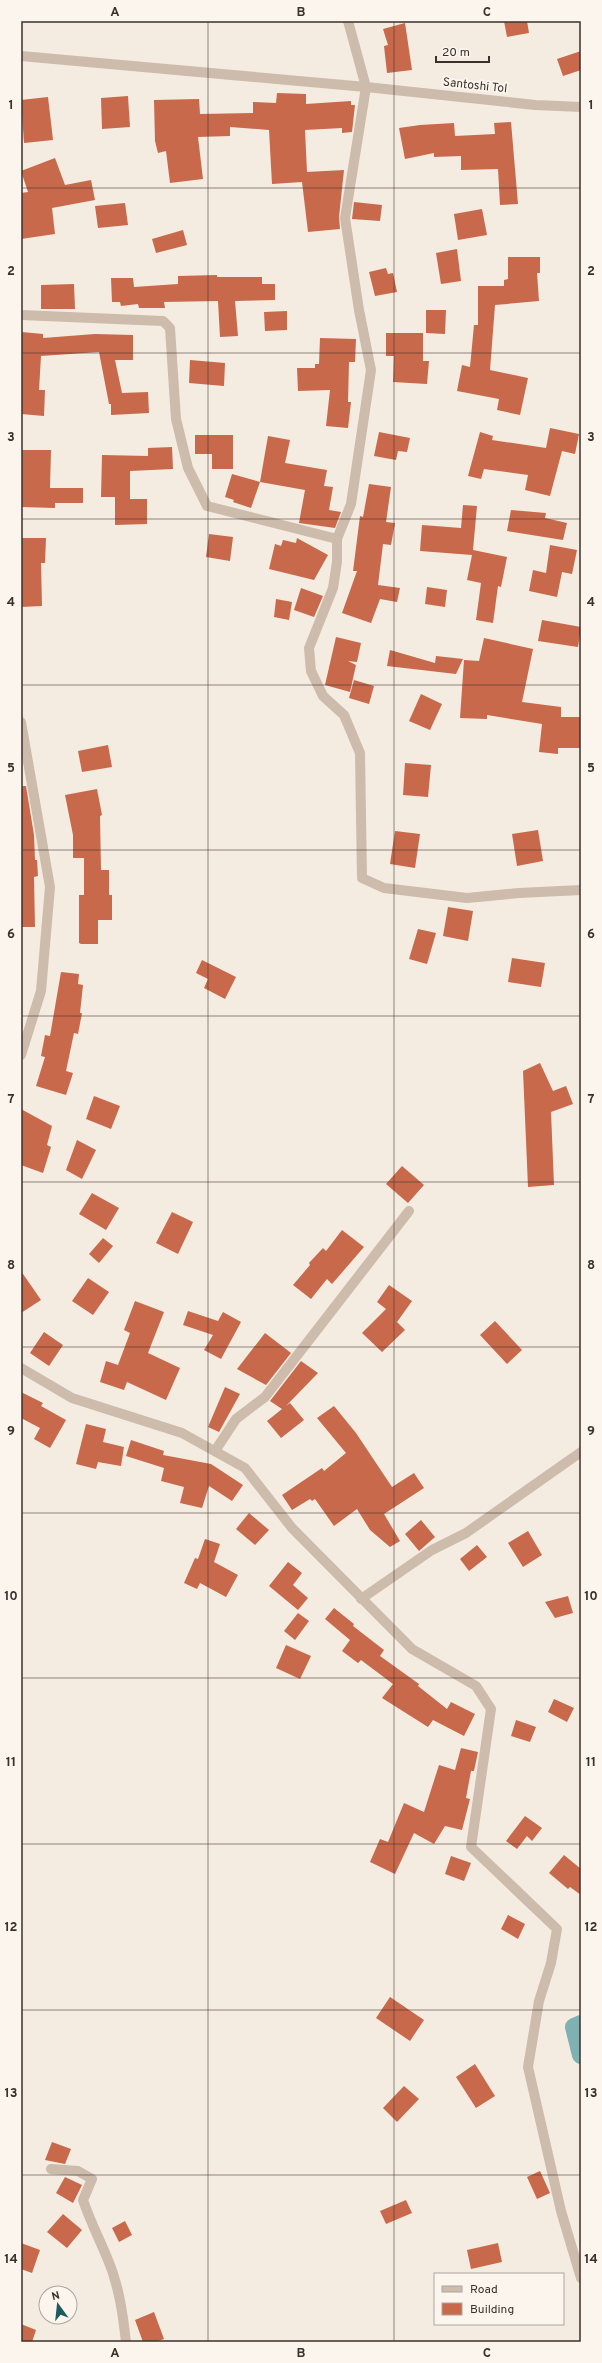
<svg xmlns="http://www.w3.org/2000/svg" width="602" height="2363" viewBox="0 0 602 2363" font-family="Overpass,sans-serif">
	<rect width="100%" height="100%" fill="#f4ebe1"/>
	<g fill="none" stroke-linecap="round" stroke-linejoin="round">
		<polyline stroke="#7fb0b2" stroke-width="18" points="581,2024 574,2027 581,2055"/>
	</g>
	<g fill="#c8694b">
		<polygon points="504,21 527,21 529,33 507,37"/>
		<polygon points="405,23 412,70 387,73 384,46 388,45 383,29"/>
		<polygon points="581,51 581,70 563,76 557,59"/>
		<polygon points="277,93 306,94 306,104 351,101 351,105 355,105 352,132 342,133 342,128 305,130 307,172 344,170 339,217 340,229 308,232 302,182 272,184 269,130 230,127 230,136 198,137 203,179 170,183 166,151 158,153 155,141 154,100 199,99 200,114 253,113 253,102 276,103"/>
		<polygon points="128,96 130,127 102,129 101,98"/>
		<polygon points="48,97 53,140 24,143 21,100"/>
		<polygon points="511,122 518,204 500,205 498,169 461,170 461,156 434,157 434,153 405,159 399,128 420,125 454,123 455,136 495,134 494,123"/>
		<polygon points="55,158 65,185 91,180 95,200 52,208 55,234 21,239 21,193 28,192 21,171"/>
		<polygon points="354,202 382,205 380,221 352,219"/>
		<polygon points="125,203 128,225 98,228 95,206"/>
		<polygon points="482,209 487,235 458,240 454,214"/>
		<polygon points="183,230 187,245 156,253 152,239"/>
		<polygon points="457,249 461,281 441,284 436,253"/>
		<polygon points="508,257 540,257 540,273 537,273 539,301 495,305 490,370 528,378 520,415 497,410 499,399 457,391 462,365 470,367 474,325 478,325 478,286 504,286 504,280 508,279"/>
		<polygon points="386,268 388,274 393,273 397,292 375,296 369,272"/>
		<polygon points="217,275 217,277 262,277 262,284 275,284 275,300 235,301 238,336 220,337 218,301 164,302 165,308 139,308 138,304 121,306 120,302 112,302 111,278 133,278 134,287 178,284 178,276"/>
		<polygon points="74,284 75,309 41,309 41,285"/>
		<polygon points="426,310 446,310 445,334 426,333"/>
		<polygon points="287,311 287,330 265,331 264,312"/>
		<polygon points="22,332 43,334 43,338 95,334 133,335 133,360 115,360 122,393 148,392 149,413 111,415 111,404 109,404 99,352 41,356 39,390 45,390 44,416 21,414"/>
		<polygon points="386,333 423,333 423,361 429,361 427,384 393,382 394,356 386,356"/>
		<polygon points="320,338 356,339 355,362 349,362 348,402 351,402 348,428 326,426 330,390 298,391 297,368 315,368 315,364 319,364"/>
		<polygon points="190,360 225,363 224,386 189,383"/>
		<polygon points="550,428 579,434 575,454 562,451 550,496 525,490 528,475 484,469 481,479 468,476 480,432 493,436 492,440 546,448"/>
		<polygon points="379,432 410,438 407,452 398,451 396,460 374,456"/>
		<polygon points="195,435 233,435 233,469 212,469 212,454 195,454"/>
		<polygon points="268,436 290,440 285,463 327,470 324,486 333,487 329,510 341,512 335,528 299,523 305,490 260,482"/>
		<polygon points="172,447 173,469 130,471 130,499 147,499 147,524 115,525 115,497 101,497 102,455 148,456 148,448"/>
		<polygon points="21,450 51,450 50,488 83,488 83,503 55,503 55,508 21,507"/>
		<polygon points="232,474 260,482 251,508 233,502 234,500 225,497"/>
		<polygon points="369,484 391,487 386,522 395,523 391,545 383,544 378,585 400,588 397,602 380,599 371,623 342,613 357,571 353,571 360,516 363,517"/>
		<polygon points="463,505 477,506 473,550 507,557 501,587 498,586 493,623 476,620 481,583 467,580 472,555 420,551 422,525 461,528"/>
		<polygon points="511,510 546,513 545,518 567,523 563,540 507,531"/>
		<polygon points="209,534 233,537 230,561 206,557"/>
		<polygon points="21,538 46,538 45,563 41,563 42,606 21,607"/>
		<polygon points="297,538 328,555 314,580 269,569 275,544 281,546 283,540 296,543"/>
		<polygon points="550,545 577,550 572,574 562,572 557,597 529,591 533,570 546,573"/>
		<polygon points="427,587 447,590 445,607 425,604"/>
		<polygon points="301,588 323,596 314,617 294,610"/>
		<polygon points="276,599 292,602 289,620 274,617"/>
		<polygon points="542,620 581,627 578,647 538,641"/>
		<polygon points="336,637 361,643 357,662 348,661 356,665 350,692 325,685"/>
		<polygon points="484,638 533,649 522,702 561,707 561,717 581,717 581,748 558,748 558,754 539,752 542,724 487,715 487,719 460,718 464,660 479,661"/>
		<polygon points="390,650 435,663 436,656 463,659 456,674 387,666"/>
		<polygon points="354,680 374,686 369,704 349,698"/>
		<polygon points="421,694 442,704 430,730 409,721"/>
		<polygon points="108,745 112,767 82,772 78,751"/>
		<polygon points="405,763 431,765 428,797 403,795"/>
		<polygon points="21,786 26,786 34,835 35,860 37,860 38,876 34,877 35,927 21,927"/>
		<polygon points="97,789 102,815 100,816 101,870 109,870 109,895 112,895 112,920 98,920 98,944 81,944 79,943 79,895 84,895 84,858 73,858 73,835 65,795"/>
		<polygon points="538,830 543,861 517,866 512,834"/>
		<polygon points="395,831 420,834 415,868 390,864"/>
		<polygon points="448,907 473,911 468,941 443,936"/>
		<polygon points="418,929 436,933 427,964 409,959"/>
		<polygon points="512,958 545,963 541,987 508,982"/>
		<polygon points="202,960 236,977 225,999 204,988 208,979 196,973"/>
		<polygon points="61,972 79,974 78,984 83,985 80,1013 82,1013 78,1034 74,1033 66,1071 73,1073 66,1095 36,1086 45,1057 41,1056 45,1035 50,1036"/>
		<polygon points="540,1063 553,1091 566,1086 573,1104 551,1112 554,1185 528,1187 523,1071"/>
		<polygon points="94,1096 120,1106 111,1129 86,1119"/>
		<polygon points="21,1109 52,1126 47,1145 51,1147 43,1173 21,1165"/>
		<polygon points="77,1140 96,1150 82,1179 66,1170"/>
		<polygon points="402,1166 424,1185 408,1203 386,1184"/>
		<polygon points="92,1193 119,1208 106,1230 79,1214"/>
		<polygon points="172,1212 193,1222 178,1254 156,1243"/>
		<polygon points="342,1230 364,1247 332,1284 327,1279 311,1299 293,1285 310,1265 309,1263 323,1248 326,1251"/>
		<polygon points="103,1238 113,1246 99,1263 89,1254"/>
		<polygon points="21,1271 41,1300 21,1313"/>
		<polygon points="88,1278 109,1292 93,1315 72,1301"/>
		<polygon points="389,1285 412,1301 397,1322 405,1330 382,1352 362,1333 386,1309 377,1302"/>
		<polygon points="135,1301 164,1312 148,1353 180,1368 166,1400 127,1382 124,1390 100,1382 106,1361 118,1365 130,1333 124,1330"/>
		<polygon points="188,1311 218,1321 223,1312 241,1322 221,1359 204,1350 213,1335 183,1325"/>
		<polygon points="495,1321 522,1350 507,1364 480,1335"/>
		<polygon points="44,1332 63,1345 49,1366 30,1353"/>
		<polygon points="265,1333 291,1353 266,1385 237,1369"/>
		<polygon points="301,1361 318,1373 286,1406 290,1403 304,1420 281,1438 267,1421 282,1409 270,1401"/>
		<polygon points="225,1387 240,1394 219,1432 208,1427"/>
		<polygon points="21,1392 43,1403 41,1406 66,1420 50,1448 34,1439 40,1428 21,1418"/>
		<polygon points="334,1406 356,1433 392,1487 414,1473 424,1488 384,1514 400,1541 390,1547 370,1530 357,1509 334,1526 315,1499 312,1501 310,1499 292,1510 282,1495 322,1468 324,1471 346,1453 317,1418"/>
		<polygon points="86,1424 106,1429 103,1442 124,1447 121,1466 98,1462 96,1469 76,1464"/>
		<polygon points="131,1440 164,1451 163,1455 211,1464 243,1485 232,1501 209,1486 202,1508 180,1503 184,1487 161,1481 164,1468 126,1456"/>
		<polygon points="249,1513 269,1530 255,1545 236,1529"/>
		<polygon points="421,1520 435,1537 419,1551 405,1534"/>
		<polygon points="528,1531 542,1555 523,1567 508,1543"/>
		<polygon points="205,1539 220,1544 214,1562 238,1575 226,1597 200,1583 197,1589 184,1583 195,1558 198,1559"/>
		<polygon points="477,1545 487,1557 469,1571 460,1559"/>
		<polygon points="288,1562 302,1573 293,1585 308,1598 298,1610 269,1586"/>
		<polygon points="568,1596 573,1613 555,1618 545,1602"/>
		<polygon points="334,1608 354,1624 353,1626 384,1650 380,1656 419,1684 418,1686 447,1709 451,1702 475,1714 464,1736 433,1720 428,1727 382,1698 393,1684 361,1660 358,1663 342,1651 350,1640 325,1619"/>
		<polygon points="298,1613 309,1621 295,1640 284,1631"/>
		<polygon points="286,1645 311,1656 300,1679 276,1668"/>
		<polygon points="554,1699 574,1708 567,1722 548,1712"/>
		<polygon points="516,1720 536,1727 530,1742 511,1736"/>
		<polygon points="461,1748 478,1752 474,1771 471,1771 466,1798 470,1799 462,1830 445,1826 434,1844 414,1833 395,1874 370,1862 380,1839 388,1842 404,1803 424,1812 439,1765 455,1770"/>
		<polygon points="525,1816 542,1828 532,1841 527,1836 517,1849 506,1841"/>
		<polygon points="564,1855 581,1869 581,1895 570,1887 568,1889 549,1873"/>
		<polygon points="451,1856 471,1863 464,1881 445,1874"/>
		<polygon points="508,1915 525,1924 518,1939 501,1929"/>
		<polygon points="390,1997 424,2020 410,2041 376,2018"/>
		<polygon points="475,2064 495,2096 476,2108 456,2077"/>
		<polygon points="404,2086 419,2099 397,2122 383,2108"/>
		<polygon points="52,2142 71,2149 65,2164 45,2160"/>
		<polygon points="540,2171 550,2193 537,2199 527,2177"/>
		<polygon points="65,2177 82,2185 73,2203 56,2193"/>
		<polygon points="406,2200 412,2213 386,2224 380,2211"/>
		<polygon points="63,2214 82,2230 67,2248 47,2232"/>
		<polygon points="125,2221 132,2235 119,2242 112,2228"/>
		<polygon points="21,2243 40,2250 32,2273 21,2269"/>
		<polygon points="498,2243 502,2262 471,2269 467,2250"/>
		<polygon points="154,2312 164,2339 155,2342 143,2342 135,2320"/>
		<polygon points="21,2324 36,2330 32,2342 21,2342"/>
	</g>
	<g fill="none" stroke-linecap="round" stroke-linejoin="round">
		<g stroke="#cdbbac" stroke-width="10">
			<polyline points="348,21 366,87 345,218 359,310 371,370 351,504 337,539 337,562 333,588 309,648 311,671 323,696 344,715 360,753 362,878 384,888 467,898 519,893 581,890"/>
			<polyline points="21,56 366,87 535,105 581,107"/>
			<polyline points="21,315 163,321 170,328 176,419 188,468 207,506 337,539"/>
			<polyline points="21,722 50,887 41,991 21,1055"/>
			<polyline points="21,1368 72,1398 182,1433 245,1468 292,1528 412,1649 476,1686 491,1709 471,1847 557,1929 551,1963 539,2001 528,2067 561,2211 581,2278"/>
			<polyline points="215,1451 236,1419 265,1397 409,1211"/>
			<polyline points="361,1599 432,1550 466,1533 581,1452"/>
			<path d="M51 2169 78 2171 92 2179 83 2200C90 2221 100 2240 108 2260 119 2286 123 2315 126 2342"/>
		</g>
	</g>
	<path fill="none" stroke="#3b302b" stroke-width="1" stroke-opacity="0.55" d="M208 21V2342M394 21V2342M21 188H581M21 353H581M21 519H581M21 685H581M21 850H581M21 1016H581M21 1182H581M21 1347H581M21 1513H581M21 1678H581M21 1844H581M21 2010H581M21 2175H581"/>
	<g text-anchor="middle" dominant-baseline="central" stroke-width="4" stroke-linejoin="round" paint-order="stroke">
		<g font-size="12" fill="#3b302b" stroke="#fbf5ee">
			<text transform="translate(475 86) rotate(6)">Santoshi Tol</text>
		</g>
	</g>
	<rect width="602" height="2363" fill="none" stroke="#fbf5ee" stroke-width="44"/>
	<rect x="434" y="2273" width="130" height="52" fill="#fbf5ee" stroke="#aea6a0"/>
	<rect x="442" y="2286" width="20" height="6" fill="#cdbbac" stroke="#aea6a0"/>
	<text x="470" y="2293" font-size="12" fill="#3b302b">Road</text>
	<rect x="442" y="2303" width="20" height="12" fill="#c8694b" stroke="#aea6a0"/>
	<text x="470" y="2313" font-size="12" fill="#3b302b">Building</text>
	<g transform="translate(58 2305) rotate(345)"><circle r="19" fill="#fbf5ee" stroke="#aea6a0"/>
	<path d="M0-3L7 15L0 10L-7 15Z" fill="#1f5a5e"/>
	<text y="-6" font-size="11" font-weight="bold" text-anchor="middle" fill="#3b302b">N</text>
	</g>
	<path d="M436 56v6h53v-6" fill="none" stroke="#3b302b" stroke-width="2"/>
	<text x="442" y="56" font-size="12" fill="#3b302b" stroke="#fbf5ee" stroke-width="3" paint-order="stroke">20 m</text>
	<rect x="22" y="22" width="558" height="2319" fill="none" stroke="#3b302b" stroke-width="1.5"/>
	<g font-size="13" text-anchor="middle" font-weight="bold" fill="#3b302b">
		<text x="115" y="16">A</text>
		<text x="301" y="16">B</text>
		<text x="487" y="16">C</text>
		<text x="11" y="109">1</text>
		<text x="591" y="109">1</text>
		<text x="11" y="275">2</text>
		<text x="591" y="275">2</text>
		<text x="11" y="441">3</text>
		<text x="591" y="441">3</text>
		<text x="11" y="606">4</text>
		<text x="591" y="606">4</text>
		<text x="11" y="772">5</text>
		<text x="591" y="772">5</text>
		<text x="11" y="938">6</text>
		<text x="591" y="938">6</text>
		<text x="11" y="1103">7</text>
		<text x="591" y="1103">7</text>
		<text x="11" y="1269">8</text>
		<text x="591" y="1269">8</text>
		<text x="11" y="1435">9</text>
		<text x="591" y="1435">9</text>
		<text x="11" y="1600">10</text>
		<text x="591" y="1600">10</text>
		<text x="11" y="1766">11</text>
		<text x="591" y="1766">11</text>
		<text x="11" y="1931">12</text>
		<text x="591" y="1931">12</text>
		<text x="11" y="2097">13</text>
		<text x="591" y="2097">13</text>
		<text x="11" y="2263">14</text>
		<text x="591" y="2263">14</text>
		<text x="115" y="2357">A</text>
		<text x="301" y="2357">B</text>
		<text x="487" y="2357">C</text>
	</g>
</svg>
